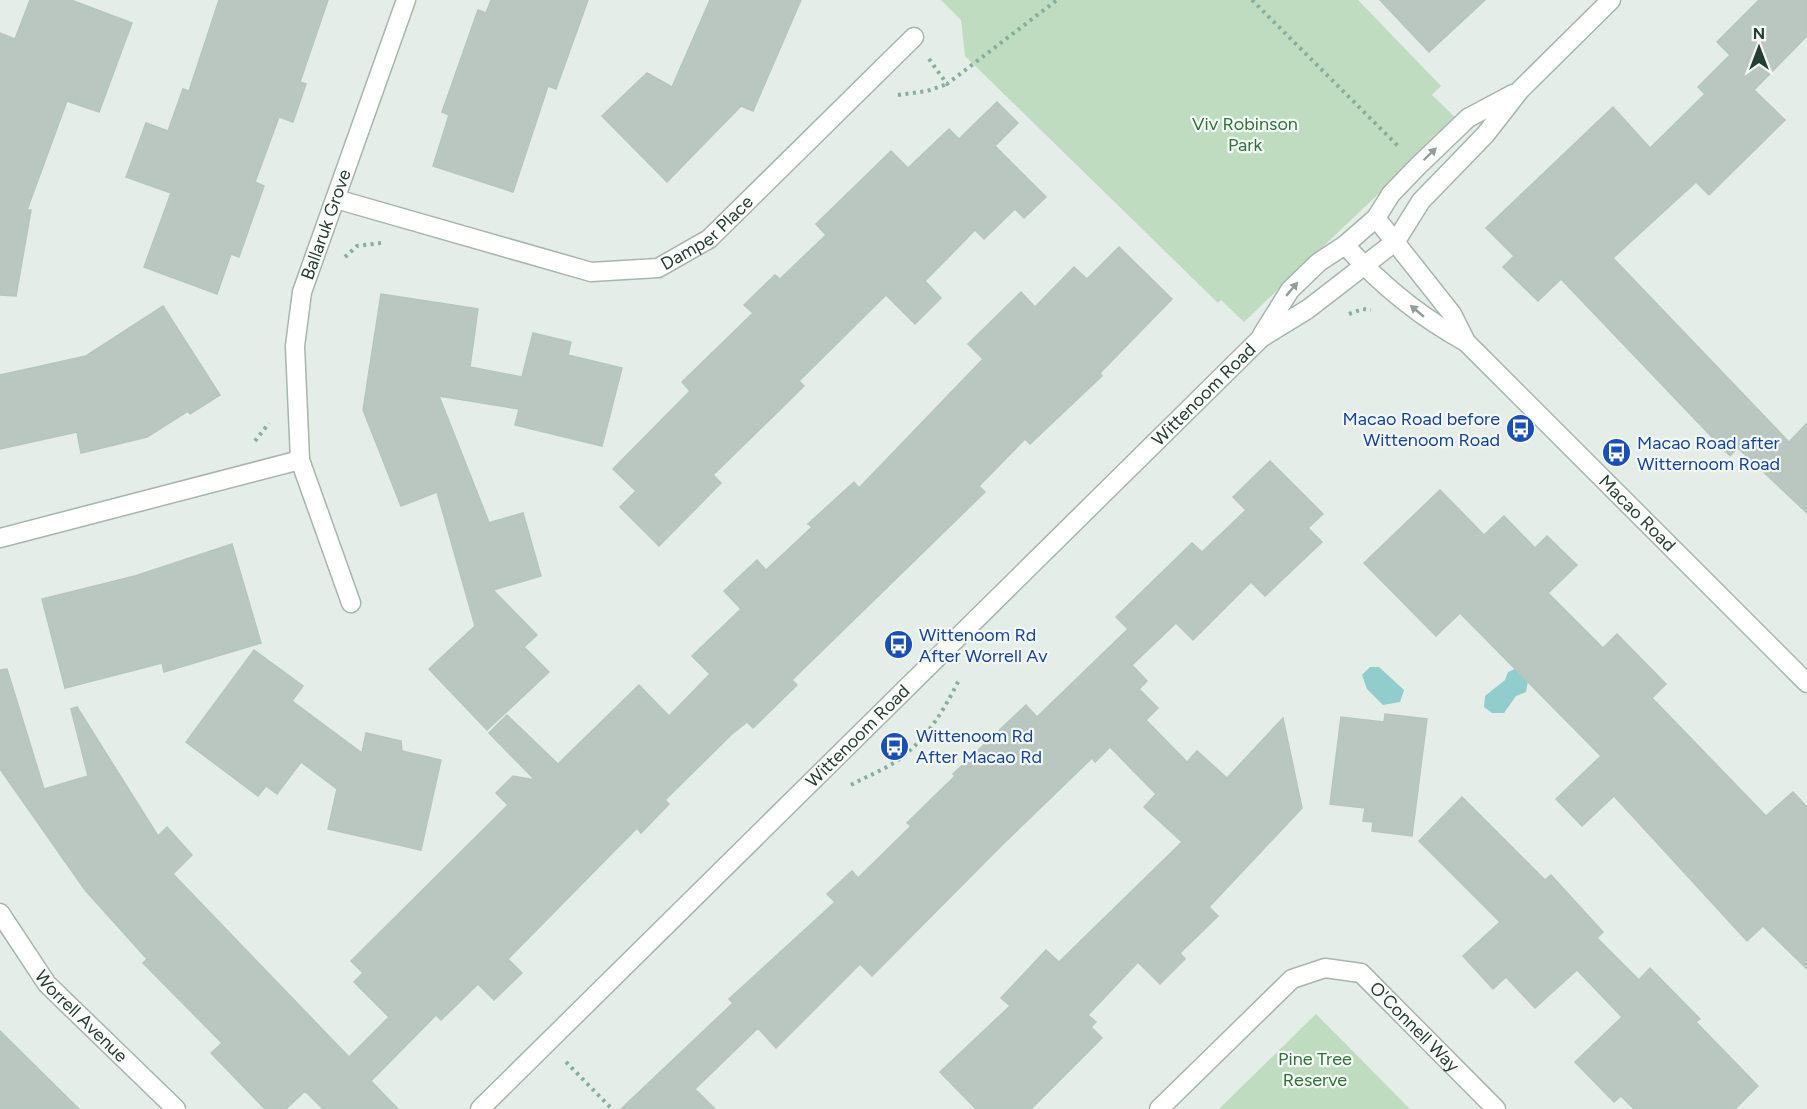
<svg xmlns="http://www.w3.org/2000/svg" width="1807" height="1109" viewBox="0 0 1807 1109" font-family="Figtree,sans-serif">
	<rect width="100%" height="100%" fill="#e4ede7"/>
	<g fill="#bfdcc1">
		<polygon points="941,0 1358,0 1441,86 1432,95 1457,119 1244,322 1221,300 1218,303 965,56 961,20"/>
		<polygon points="1316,1014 1410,1109 1219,1109"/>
	</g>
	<g fill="#90cdcc">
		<polygon points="1370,667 1379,667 1404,690 1400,702 1383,705 1367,689 1362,675"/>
		<polygon points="1515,669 1528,681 1526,692 1516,696 1504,713 1492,713 1484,707 1485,696 1505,680 1508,672"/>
	</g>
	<g fill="#bac7c0" stroke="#b7c6bd" stroke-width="1.5">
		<polygon points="30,0 71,0 132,23 99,112 67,101 27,210 31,210 16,296 0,295 0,33 15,39"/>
		<polygon points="219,0 328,0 300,82 306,84 293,122 279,117 255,182 264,186 239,257 231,254 217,294 144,267 171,193 126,177 146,123 168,131 183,89 189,91"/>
		<polygon points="491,0 588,0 556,89 548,86 513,192 433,166 449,115 442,112 478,10 486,13"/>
		<polygon points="710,0 801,0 753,111 741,106 667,182 602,116 647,73 672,87"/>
		<polygon points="1380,0 1485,0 1429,52"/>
		<polygon points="1759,0 1807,0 1807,36 1754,90 1785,120 1709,195 1696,182 1613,258 1789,442 1807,423 1807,513 1738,448 1730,456 1561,279 1538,301 1503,267 1514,256 1486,228 1613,107 1650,148 1705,94 1698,87 1730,55 1717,42"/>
		<polygon points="997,102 1018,123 995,146 1046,197 1024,218 1015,209 984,239 975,230 925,281 941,298 915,324 886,295 799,381 804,386 713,475 721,483 659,546 620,507 636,491 613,469 690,391 682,382 753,313 744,305 775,275 780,279 826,235 816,224 891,151 908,168 949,129 959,139"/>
		<polygon points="1119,247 1172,299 1100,373 1102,376 1030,444 1025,439 979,486 985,492 792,680 797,685 753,728 747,722 732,734 665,800 669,804 641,833 637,828 508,959 522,973 494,1000 478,984 441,1020 436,1015 371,1081 398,1109 323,1109 305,1091 286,1109 265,1109 211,1053 222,1043 143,963 147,959 85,890 0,769 0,670 7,669 44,789 88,776 71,709 77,707 158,836 167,827 192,855 173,874 349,1057 389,1017 354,982 363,973 351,961 508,805 496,793 513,776 535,780 489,733 507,715 558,764 639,685 669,716 710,674 692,656 741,609 724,591 757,560 766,570 812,527 808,524 854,482 859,488 983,359 968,344 1021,292 1035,307 1074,267 1087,279"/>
		<polygon points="381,294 478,309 470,367 522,377 533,333 571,342 568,355 622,368 602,446 515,425 519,409 439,396 490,525 491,522 523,513 541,576 493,590 537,635 524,647 549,672 487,730 429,669 475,626 437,492 401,506 363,410"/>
		<polygon points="163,306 220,395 190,414 188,411 147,437 81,453 77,432 0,449 0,375 86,356"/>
		<polygon points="1270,461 1323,514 1308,528 1322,542 1265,596 1251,582 1193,640 1176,623 1132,665 1147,681 1139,689 1158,708 1146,720 1187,762 1197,751 1227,778 1283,718 1302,808 1209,907 1218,916 1180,953 1185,959 1160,984 1138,962 1088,1015 1096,1022 1091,1027 1102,1038 1031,1109 976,1109 940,1072 1010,1006 1001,998 1046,950 1059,962 1182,842 1144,807 1156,794 1110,747 1095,762 1092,758 1004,843 872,976 860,964 776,1048 758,1028 695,1089 715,1109 621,1109 733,1003 729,999 835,902 827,894 852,871 858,878 911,826 907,823 955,776 953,774 1026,705 1037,717 1128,629 1116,617 1192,543 1202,552 1246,510 1233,497"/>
		<polygon points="1440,490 1484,535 1504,516 1535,548 1547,536 1577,565 1548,593 1603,648 1617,634 1666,684 1652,698 1766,816 1793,792 1807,807 1807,969 1763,926 1747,941 1614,796 1582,826 1556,799 1601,756 1460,613 1436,636 1364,563"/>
		<polygon points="232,544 261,643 164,672 162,663 65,688 42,599 135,576"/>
		<polygon points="254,650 303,686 292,701 362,753 366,733 401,741 402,751 441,760 421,850 328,829 337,789 301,762 277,794 266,786 258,796 186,742"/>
		<polygon points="1385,714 1427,719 1412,836 1372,831 1373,822 1363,821 1365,808 1330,804 1341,717 1384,722"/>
		<polygon points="1462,797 1545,880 1551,875 1603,932 1597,938 1639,980 1650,968 1700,1019 1696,1022 1758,1086 1735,1109 1634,1109 1621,1096 1614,1102 1575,1062 1622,1017 1577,970 1535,1008 1506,977 1493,989 1463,956 1500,922 1419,841"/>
		<polygon points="0,1031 79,1109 0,1109"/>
	</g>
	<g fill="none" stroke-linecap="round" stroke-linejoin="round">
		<defs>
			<g id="minor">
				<path id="s1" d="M336 199 591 272 658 268 709 239 914 37"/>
				<polyline points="1376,218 1452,314 1466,342"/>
				<path id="s2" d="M1345 245C1380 284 1420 317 1466 342L1807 683"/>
				<polyline points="1262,335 1290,290 1319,262 1345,245 1376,218 1391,194 1418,166 1468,118 1513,94"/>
				<polyline points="0,538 300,460"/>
				<path id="s3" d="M351 603 300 460 295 346 302 292 406 0"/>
				<path id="s4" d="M0 913 47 984 176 1109"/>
				<path id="s5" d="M480 1109 1261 338 1308 309 1396 241 1421 201 1485 135 1520 90 1611 0"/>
				<path id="s6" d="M1159 1109 1292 979 1325 968 1361 973 1496 1109"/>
			</g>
		</defs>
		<use href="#minor" stroke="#a7b5ad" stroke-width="21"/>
		<g stroke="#87ae9b" stroke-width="4" stroke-dasharray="3 4.5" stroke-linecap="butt">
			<polyline points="1252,0 1398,146"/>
			<polyline points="929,59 947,84 1057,0"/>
			<polyline points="898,95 927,91 947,84"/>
			<polyline points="345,257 357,246 381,243"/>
			<polyline points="1349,314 1363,309 1371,310"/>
			<polyline points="255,441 269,423"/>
			<path d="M851 785C865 777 879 772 892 764 925 743 943 712 960 678"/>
			<polyline points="566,1062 612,1109"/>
		</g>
		<use href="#minor" stroke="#fff" stroke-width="18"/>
	</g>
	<defs><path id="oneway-solid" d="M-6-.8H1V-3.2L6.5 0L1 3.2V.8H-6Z" transform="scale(1.5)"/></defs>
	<g fill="#929e98">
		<use href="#oneway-solid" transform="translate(1430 154) rotate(-44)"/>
		<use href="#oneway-solid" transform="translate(1292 289) rotate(-50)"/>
		<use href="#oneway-solid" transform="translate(1417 311) rotate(-140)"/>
	</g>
	<defs>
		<symbol id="bus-disc" viewBox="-11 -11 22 22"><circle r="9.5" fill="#1a4fb4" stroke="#f5f9f6"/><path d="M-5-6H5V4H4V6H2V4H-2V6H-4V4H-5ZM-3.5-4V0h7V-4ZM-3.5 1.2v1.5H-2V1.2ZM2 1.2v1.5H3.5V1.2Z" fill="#fff"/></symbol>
	</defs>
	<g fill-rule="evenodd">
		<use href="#bus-disc" x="1504" y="412" width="33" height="33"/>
		<use href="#bus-disc" x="1600" y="436" width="33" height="33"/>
		<use href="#bus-disc" x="882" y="628" width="33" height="33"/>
		<use href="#bus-disc" x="878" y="730" width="33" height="33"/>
	</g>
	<g text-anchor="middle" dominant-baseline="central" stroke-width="4.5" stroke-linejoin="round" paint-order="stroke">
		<g font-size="18" fill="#32713f" stroke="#f5f9f6">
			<text x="1245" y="124">Viv Robinson<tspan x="1245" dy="21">Park</tspan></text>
			<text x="1315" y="1059">Pine Tree<tspan x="1315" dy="21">Reserve</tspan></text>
		</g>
		<g font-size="18" fill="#253d32" stroke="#f5f9f6">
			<text stroke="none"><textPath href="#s3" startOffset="392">Ballaruk Grove</textPath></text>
			<text stroke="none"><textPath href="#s1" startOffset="393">Damper Place</textPath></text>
			<text stroke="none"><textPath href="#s5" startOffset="1017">Wittenoom Road</textPath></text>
			<text stroke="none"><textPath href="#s2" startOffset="398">Macao Road</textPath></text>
			<text stroke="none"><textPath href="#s5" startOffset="531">Wittenoom Road</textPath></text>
			<text stroke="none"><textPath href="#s4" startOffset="132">Worrell Avenue</textPath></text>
			<text stroke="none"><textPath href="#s6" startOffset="333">O'Connell Way</textPath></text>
		</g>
		<g font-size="18" fill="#164399" stroke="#f5f9f6" text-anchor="start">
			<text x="1500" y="419" text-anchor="end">Macao Road before<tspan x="1500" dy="21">Wittenoom Road</tspan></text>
			<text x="1637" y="443">Macao Road after<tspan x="1637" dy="21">Witternoom Road</tspan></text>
			<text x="919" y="635">Wittenoom Rd<tspan x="919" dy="21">After Worrell Av</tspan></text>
			<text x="916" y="736">Wittenoom Rd<tspan x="916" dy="21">After Macao Rd</tspan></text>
		</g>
	</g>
	<g transform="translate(1759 48)" stroke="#f5f9f6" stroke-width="4.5" paint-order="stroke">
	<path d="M0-4.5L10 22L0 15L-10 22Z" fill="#253d32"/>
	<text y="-9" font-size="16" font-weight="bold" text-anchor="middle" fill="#253d32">N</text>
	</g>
</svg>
